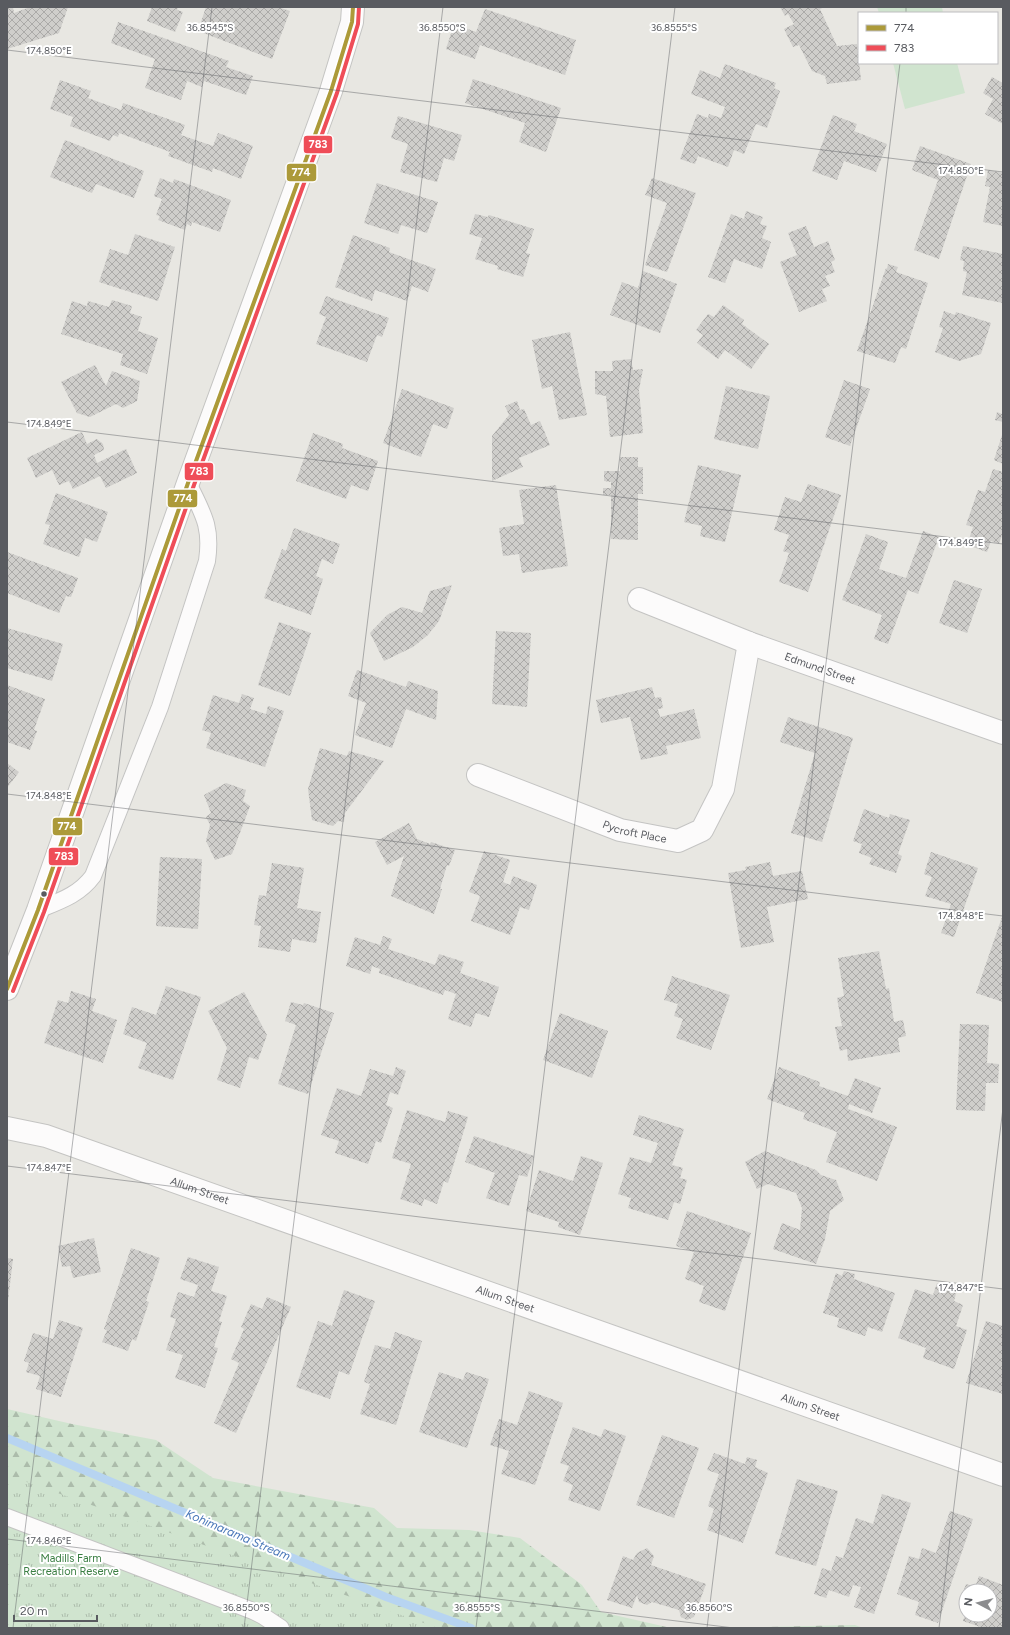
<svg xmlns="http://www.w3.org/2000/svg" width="1010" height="1635" viewBox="0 0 1010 1635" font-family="Figtree,sans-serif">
	<defs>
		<pattern id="forest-firs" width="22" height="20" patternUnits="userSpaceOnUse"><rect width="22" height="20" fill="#d0e4cf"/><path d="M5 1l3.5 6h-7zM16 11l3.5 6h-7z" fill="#acbcab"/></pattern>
		<pattern id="park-tufts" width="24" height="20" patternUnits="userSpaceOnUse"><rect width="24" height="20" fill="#d0e4cf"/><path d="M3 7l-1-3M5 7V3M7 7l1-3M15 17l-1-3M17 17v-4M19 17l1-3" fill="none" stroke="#acbcab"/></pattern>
		<pattern id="building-cross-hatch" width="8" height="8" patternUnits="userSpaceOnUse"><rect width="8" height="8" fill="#cfcecb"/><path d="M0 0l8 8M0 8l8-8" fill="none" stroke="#abaaa8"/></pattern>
	</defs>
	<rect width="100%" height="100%" fill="#e8e7e2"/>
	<g fill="#d0e4cf">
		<polygon points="877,7 942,7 943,13 879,13"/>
		<polygon points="893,63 957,63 965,93 905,109"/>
	</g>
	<g fill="url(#forest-firs)">
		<polygon points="7,1409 72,1424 156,1440 213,1478 374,1508 397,1528 469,1530 520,1538 582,1585 601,1612 671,1628 380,1628 7,1488"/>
		<polygon points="855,1625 863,1628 760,1628 763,1627"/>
	</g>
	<polygon fill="url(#park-tufts)" points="7,1475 438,1628 7,1628"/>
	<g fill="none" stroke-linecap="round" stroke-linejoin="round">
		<polyline stroke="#b7d4f1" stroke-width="8" points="7,1438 386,1597 471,1628"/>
	</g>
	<g fill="url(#building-cross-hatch)">
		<polygon points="7,7 13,7 14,13 30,7 68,7 59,33 7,49"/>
		<polygon points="152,7 178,7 177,10 183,12 175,32 147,21"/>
		<polygon points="206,7 278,7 290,11 272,59 198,31"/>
		<polygon points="780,7 825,7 820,9 837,46 857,44 861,80 827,84 825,76 812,71 799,45 793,47 784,29 794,24 788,14 785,16"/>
		<polygon points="485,9 576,40 565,75 480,45 475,59 446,49 454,24 476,32"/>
		<polygon points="118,22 229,61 226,67 253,76 246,95 204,81 202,87 187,81 181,100 145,88 155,59 111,43"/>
		<polygon points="725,64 776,83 774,88 780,91 767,128 756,124 744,154 734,150 728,167 698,156 695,164 680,159 697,114 708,118 709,114 721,118 725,107 691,94 700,70 720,78"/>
		<polygon points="992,77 1003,83 1003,124 985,114 993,99 983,93"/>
		<polygon points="473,79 561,108 546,152 519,142 525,123 465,103"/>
		<polygon points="60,80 91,91 88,98 121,110 123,103 185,125 181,135 213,146 218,133 253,146 241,179 213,168 212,172 168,156 170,152 119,133 118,137 113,135 110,141 70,126 73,117 50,109"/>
		<polygon points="833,115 857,124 854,131 887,144 876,172 844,161 837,180 812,171"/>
		<polygon points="398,116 462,135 454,161 444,158 437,182 400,172 408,144 391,138"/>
		<polygon points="65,140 144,171 134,198 96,184 92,193 50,177"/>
		<polygon points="920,146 971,164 939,259 914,250 938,180 912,170"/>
		<polygon points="988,170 1003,173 1003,226 983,222 990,187 985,186"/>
		<polygon points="160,178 173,183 174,179 231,200 220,232 192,222 191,226 187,224 185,230 158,220 160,216 156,215 162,199 154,196"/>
		<polygon points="652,178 696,193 667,272 645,265 667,203 645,195"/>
		<polygon points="377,183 438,202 427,233 401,225 398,234 364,223"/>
		<polygon points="746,211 763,217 760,224 767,226 762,238 771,242 762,269 734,259 725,283 708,277 731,214 744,219"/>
		<polygon points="475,214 488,217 489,215 534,229 526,253 530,254 523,277 497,269 498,266 475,259 482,238 469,234"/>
		<polygon points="806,226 814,247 828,241 835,260 831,262 835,272 825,276 830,286 822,289 827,301 799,312 780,262 797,255 788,233"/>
		<polygon points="135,234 175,247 158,301 99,282 110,249 128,255"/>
		<polygon points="353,235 390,248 389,252 436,269 428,292 412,286 407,301 375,290 372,301 335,287"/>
		<polygon points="963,246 1003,254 1003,303 962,295 967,272 963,271 964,261 960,260"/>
		<polygon points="888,264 898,267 896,272 928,283 906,349 901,347 895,363 857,351 886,268 887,269"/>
		<polygon points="643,271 677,284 660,333 610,315 622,282 638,288"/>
		<polygon points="326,296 389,318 382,337 377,335 367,362 316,344 326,317 319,314"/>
		<polygon points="112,300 132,306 130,313 142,317 138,331 158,338 147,374 120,365 123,354 61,334 72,301 87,306 88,301 109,307"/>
		<polygon points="723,305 744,320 742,324 769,344 751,369 725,350 718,359 697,343 703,335 696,330 708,314 714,317"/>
		<polygon points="944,311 955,315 956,312 991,323 981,354 959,361 935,352 943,328 939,327"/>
		<polygon points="570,332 587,415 559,420 552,386 542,389 532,340"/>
		<polygon points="631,359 633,370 643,369 639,390 643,433 610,437 606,396 595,394 595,371 613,371 612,361"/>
		<polygon points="95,365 106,386 112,371 140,381 137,401 123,408 116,404 90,417 77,413 61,382"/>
		<polygon points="844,380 870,389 850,446 825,437"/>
		<polygon points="726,386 770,396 758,449 714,439"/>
		<polygon points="402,389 454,408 447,429 433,424 421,457 383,443"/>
		<polygon points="517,401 520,410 524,409 531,425 540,421 550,445 519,458 523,467 492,481 492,436 509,415 505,406"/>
		<polygon points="1003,411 1003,422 995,420 997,412 1002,414"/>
		<polygon points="82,432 87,444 97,439 103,444 104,450 94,455 97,463 126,449 137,473 106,488 100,476 73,489 69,481 59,485 52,470 36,478 27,458"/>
		<polygon points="1003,432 1003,464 994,460"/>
		<polygon points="313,433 343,444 342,448 378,461 368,491 351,485 346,499 296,481"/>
		<polygon points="620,457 638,457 638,467 643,467 643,494 638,494 638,540 611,539 611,495 603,495 603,488 611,488 611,482 604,481 604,471 620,471"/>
		<polygon points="698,465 741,475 725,542 700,536 702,526 684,522"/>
		<polygon points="993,469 1003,472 1003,532 999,544 991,541 987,552 967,545 973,527 966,525 978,490 985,492"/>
		<polygon points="808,484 841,495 808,592 779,582 789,553 783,551 789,535 774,530 785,497 801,502"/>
		<polygon points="556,485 568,566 522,573 519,554 503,556 499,528 524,524 519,490"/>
		<polygon points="56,493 108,512 97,542 85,538 79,557 43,544 50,525 45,524"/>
		<polygon points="294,528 340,544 333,564 322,559 316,576 323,579 311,615 264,598 282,549 286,551"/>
		<polygon points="923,531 939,537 918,594 908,590 888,644 874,639 882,615 842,600 866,534 888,542 879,569 906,578"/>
		<polygon points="7,552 78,578 71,597 66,596 59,613 7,593"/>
		<polygon points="954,580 982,589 967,633 939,623"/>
		<polygon points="452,585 439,621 428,635 413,647 384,661 370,633 387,615 402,607 422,613 430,591"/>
		<polygon points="279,622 311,633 290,696 258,685"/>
		<polygon points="7,628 63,644 52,681 7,668"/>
		<polygon points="496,631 531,633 527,707 492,704"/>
		<polygon points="357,670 406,687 408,681 438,691 436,720 406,709 392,748 355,735 366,703 348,696"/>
		<polygon points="7,685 45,699 34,730 37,731 30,750 7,742"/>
		<polygon points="652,687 655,698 661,697 663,708 658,709 660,717 694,709 701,738 666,746 668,754 641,760 630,717 601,723 596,700"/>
		<polygon points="242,694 254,698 250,709 266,714 268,706 284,711 265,767 206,748 211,733 202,730 213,695 239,703"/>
		<polygon points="788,717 853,738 822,842 791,833 815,753 780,742"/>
		<polygon points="320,748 347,756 349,751 384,761 345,813 344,822 338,821 333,826 312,820 308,789"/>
		<polygon points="7,763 19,772 7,788"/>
		<polygon points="226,783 246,790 243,801 250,806 232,854 215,860 206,841 210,825 206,817 211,813 204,795"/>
		<polygon points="864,809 889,818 890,814 910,820 898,854 902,856 896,873 869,864 872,858 859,853 862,844 853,841"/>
		<polygon points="409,823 417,839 430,844 431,842 455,850 449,866 447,865 440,889 442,889 434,914 391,896 404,856 387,865 375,842"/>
		<polygon points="484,851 510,860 503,882 510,885 513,876 537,885 529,910 520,907 510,935 471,921 480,896 469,892"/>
		<polygon points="931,852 978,868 954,937 941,933 951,904 925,896 932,877 924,874"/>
		<polygon points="160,857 202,859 198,929 156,926"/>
		<polygon points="770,862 773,876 802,871 808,899 767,907 774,942 741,948 728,873 746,870 745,867"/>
		<polygon points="272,863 304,868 297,908 321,912 316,943 292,939 290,952 258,947 261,926 254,925 259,895 266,896"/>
		<polygon points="1003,914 1003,1002 976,993"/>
		<polygon points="383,936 392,939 388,949 435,965 439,954 464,962 460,973 499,987 489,1017 476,1013 471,1027 448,1019 456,994 445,990 443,995 379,973 380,969 372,966 370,974 346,966 355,937 380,945"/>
		<polygon points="879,951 886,989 889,988 894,1022 903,1020 906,1036 898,1038 900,1052 848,1061 847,1049 840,1051 835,1027 842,1026 837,998 844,996 838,958"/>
		<polygon points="672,976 730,995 711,1050 676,1038 683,1019 674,1016 678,1004 664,1000"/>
		<polygon points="166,986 201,997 173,1080 138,1068 147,1043 123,1034 132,1007 156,1015"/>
		<polygon points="71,991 96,999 92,1011 117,1020 103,1063 44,1043 58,1000 68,1003"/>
		<polygon points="244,992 267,1035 258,1060 249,1057 240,1088 217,1080 227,1048 208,1011"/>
		<polygon points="291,1002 303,1005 304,1003 334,1013 308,1094 278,1084 296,1025 285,1021"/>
		<polygon points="560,1013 608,1031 592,1078 543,1060"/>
		<polygon points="960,1024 989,1025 987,1063 999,1064 998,1083 986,1083 985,1111 956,1110"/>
		<polygon points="396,1067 406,1071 398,1095 390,1092 386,1105 393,1108 381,1143 376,1141 368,1164 335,1153 339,1141 321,1135 337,1088 361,1096 370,1069 393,1076"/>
		<polygon points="779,1067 820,1082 819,1086 848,1096 855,1078 881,1088 872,1113 849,1104 848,1109 897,1127 877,1181 826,1162 837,1132 803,1119 805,1113 767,1099"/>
		<polygon points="407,1110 445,1122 448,1111 468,1117 448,1183 444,1181 437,1204 424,1199 422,1206 400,1199 411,1164 392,1158"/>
		<polygon points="639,1115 684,1129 672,1165 683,1168 680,1178 687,1180 680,1204 674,1202 668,1220 628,1208 631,1198 618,1194 630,1157 651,1163 658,1143 633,1135"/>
		<polygon points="474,1136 534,1156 527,1177 519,1175 509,1206 486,1198 495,1173 465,1162"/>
		<polygon points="765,1151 816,1170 821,1175 836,1180 844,1200 830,1211 825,1239 816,1264 773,1249 782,1223 800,1230 802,1208 796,1193 768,1184 757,1189 745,1162"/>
		<polygon points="581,1156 603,1163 580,1235 558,1227 559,1222 526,1211 539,1170 573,1181"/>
		<polygon points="687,1211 751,1233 725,1311 699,1302 704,1286 685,1279 694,1252 676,1246"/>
		<polygon points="94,1238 101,1272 73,1278 70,1266 62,1267 58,1246"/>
		<polygon points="131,1248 160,1258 146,1301 149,1302 136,1341 132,1339 128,1351 102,1342 107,1330 104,1329"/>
		<polygon points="188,1257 219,1267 211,1291 227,1296 219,1321 222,1322 214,1347 218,1348 205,1388 175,1378 183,1355 166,1350 176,1319 170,1317 178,1292 194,1297 198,1285 180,1279"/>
		<polygon points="7,1258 13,1259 8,1301 7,1301"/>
		<polygon points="844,1271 855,1274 854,1279 895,1293 882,1332 868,1327 865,1336 837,1327 839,1318 823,1313 836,1273 842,1276"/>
		<polygon points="937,1283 957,1290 954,1301 963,1305 956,1326 967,1330 954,1369 923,1358 926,1348 898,1338 915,1289 933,1295"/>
		<polygon points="344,1290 375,1301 349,1375 339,1371 330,1399 296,1387 318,1321 332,1326"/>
		<polygon points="267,1297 291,1307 236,1433 214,1423 239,1363 231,1359 244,1329 241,1327 251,1304 262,1309"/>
		<polygon points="59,1320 83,1328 61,1397 36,1389 40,1376 26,1372 29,1363 24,1361 33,1333 53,1339"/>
		<polygon points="986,1321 1003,1326 1003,1394 966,1383"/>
		<polygon points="395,1332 422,1341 396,1425 360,1414 370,1384 364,1382 375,1345 390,1349"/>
		<polygon points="439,1372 463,1380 466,1372 489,1379 467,1448 419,1432"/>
		<polygon points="529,1391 563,1403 535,1485 501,1474 509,1451 490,1445 499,1419 517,1425"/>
		<polygon points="573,1427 601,1437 604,1429 626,1436 600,1511 568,1500 573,1485 563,1481 569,1466 560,1463"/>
		<polygon points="662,1435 699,1448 674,1518 636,1505"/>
		<polygon points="714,1453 745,1464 747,1457 757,1460 755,1467 768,1473 743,1543 707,1530 714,1509 708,1506 719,1474 707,1470"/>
		<polygon points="797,1479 838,1491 816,1566 775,1554"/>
		<polygon points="882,1494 911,1503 874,1614 854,1607 861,1587 853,1585 849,1597 829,1590 826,1598 814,1594 822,1568 831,1571 836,1556 843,1558 856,1518 873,1524"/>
		<polygon points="950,1511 973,1519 938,1623 915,1615 919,1602 897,1594 909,1556 919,1559 922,1548 936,1553"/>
		<polygon points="647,1548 654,1556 651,1565 706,1584 694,1617 687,1620 681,1617 679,1610 652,1602 647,1605 639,1602 637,1595 632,1608 607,1600 623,1556 633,1560 637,1553"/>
		<polygon points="979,1576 1003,1585 1003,1628 983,1628 963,1621 965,1615 990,1615 990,1591 966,1591 966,1607 959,1604 966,1584 975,1587"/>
	</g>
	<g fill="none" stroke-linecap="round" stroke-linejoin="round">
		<defs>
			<g id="lane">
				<path d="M38 910C60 901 79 895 93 876L160 707 207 561C212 526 203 514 188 483"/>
				<polyline points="7,1517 253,1611 263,1616 281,1628"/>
			</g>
			<g id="street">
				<path id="s1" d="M639 599 749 643 1003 733"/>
				<path id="s2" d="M478 775 620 830 678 841 702 830 723 789 749 643"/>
			</g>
			<g id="secondary">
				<polyline points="7,989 38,910 188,483 331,91 352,22 353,7"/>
				<path id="s3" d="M7 1128 46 1136 1003 1475"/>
			</g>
		</defs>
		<use href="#lane" stroke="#c4c4c3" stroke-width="18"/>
		<use href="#street" stroke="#c4c4c3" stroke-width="24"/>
		<use href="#secondary" stroke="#c4c4c2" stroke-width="24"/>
		<use href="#lane" stroke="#fcfbfb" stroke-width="16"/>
		<use href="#street" stroke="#fcfbfb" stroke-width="22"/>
		<use href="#secondary" stroke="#fcfbfb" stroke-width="22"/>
		<defs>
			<polyline id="bus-1" points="7,989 38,910 188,483 331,91 352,22 353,7"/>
			<polyline id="bus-2" points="13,991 44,912 194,485 337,93 358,24 359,7"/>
		</defs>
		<use href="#bus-1" stroke="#fff" stroke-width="7"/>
		<use href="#bus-2" stroke="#fff" stroke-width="7"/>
		<use href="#bus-1" stroke="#ac9a39" stroke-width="4"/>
		<use href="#bus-2" stroke="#ef4d58" stroke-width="4"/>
	</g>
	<path fill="none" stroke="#595b60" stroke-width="1" stroke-opacity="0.45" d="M906 13V7M7 50 1003 172M7 422 1003 544M7 794 1003 916M7 1166 1003 1289M7 1539 734 1628M13 1628 212 7M244 1628 443 7M476 1628 675 7M707 1628 900 63M939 1628 1003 1108"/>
	<circle fill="#595b60" stroke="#fff" stroke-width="1.5" cx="44" cy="894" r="3.5"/>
	<g text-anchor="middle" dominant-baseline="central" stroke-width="4" stroke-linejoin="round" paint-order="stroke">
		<g font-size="11" fill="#595b60" stroke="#fff">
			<text stroke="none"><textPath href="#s1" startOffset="194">Edmund Street</textPath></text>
			<text stroke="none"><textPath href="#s2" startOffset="167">Pycroft Place</textPath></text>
			<text stroke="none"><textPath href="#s3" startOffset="203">Allum Street</textPath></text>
			<text stroke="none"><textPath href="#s3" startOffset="527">Allum Street</textPath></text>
			<text stroke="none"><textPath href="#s3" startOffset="851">Allum Street</textPath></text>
		</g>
		<g font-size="11" fill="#3a7e42" stroke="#fff">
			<text x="71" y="1558">Madills Farm<tspan x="71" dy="13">Recreation Reserve</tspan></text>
		</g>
		<g font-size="12" font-style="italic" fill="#4876b8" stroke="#fff">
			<text transform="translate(238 1535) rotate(23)">Kohimarama Stream</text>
		</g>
	</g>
	<g font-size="10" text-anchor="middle" fill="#595b60" stroke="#fff" stroke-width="4" stroke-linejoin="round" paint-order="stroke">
		<text x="210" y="31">36.8545°S</text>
		<text x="442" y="31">36.8550°S</text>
		<text x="674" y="31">36.8555°S</text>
		<text x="49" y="54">174.850°E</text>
		<text x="961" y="174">174.850°E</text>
		<text x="49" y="427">174.849°E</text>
		<text x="961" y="546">174.849°E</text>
		<text x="49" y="799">174.848°E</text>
		<text x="961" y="919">174.848°E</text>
		<text x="49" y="1171">174.847°E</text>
		<text x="961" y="1291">174.847°E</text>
		<text x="49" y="1544">174.846°E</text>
		<text x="246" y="1611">36.8550°S</text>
		<text x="477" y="1611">36.8555°S</text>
		<text x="709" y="1611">36.8560°S</text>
	</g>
	<g stroke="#fff" stroke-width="1.5">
		<rect x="303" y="135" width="30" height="19" rx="4" fill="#ef4d58"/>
		<rect x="286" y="163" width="31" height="19" rx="4" fill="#ac9a39"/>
		<rect x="184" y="462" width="30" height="19" rx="4" fill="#ef4d58"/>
		<rect x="167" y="489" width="31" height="19" rx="4" fill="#ac9a39"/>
		<rect x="52" y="817" width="31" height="19" rx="4" fill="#ac9a39"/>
		<rect x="48" y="847" width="31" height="19" rx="4" fill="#ef4d58"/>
	</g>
	<g font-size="11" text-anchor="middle" font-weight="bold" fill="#fff">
		<text x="318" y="148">783</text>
		<text x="301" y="176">774</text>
		<text x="199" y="475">783</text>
		<text x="183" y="502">774</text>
		<text x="67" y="830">774</text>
		<text x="64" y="860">783</text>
	</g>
	<rect width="1010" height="1635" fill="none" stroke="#595b60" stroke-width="16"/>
	<rect x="858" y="12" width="140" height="52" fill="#ffffff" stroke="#bdbdbf"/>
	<rect x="866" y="25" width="20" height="6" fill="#ac9a39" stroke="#bdbdbf"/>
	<text x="894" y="32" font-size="12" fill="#595b60">774</text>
	<rect x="866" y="45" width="20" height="6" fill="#ef4d58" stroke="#bdbdbf"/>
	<text x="894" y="52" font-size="12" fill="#595b60">783</text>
	<g transform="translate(978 1603) rotate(277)"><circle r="19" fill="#ffffff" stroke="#bdbdbf"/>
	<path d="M0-3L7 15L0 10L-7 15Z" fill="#8b8c8e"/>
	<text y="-6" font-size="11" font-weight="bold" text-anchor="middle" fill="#595b60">N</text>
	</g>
	<path d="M14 1615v6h83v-6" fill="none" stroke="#595b60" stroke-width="2"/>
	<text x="20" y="1615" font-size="12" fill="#595b60" stroke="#ffffff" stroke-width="3" paint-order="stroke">20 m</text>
</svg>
